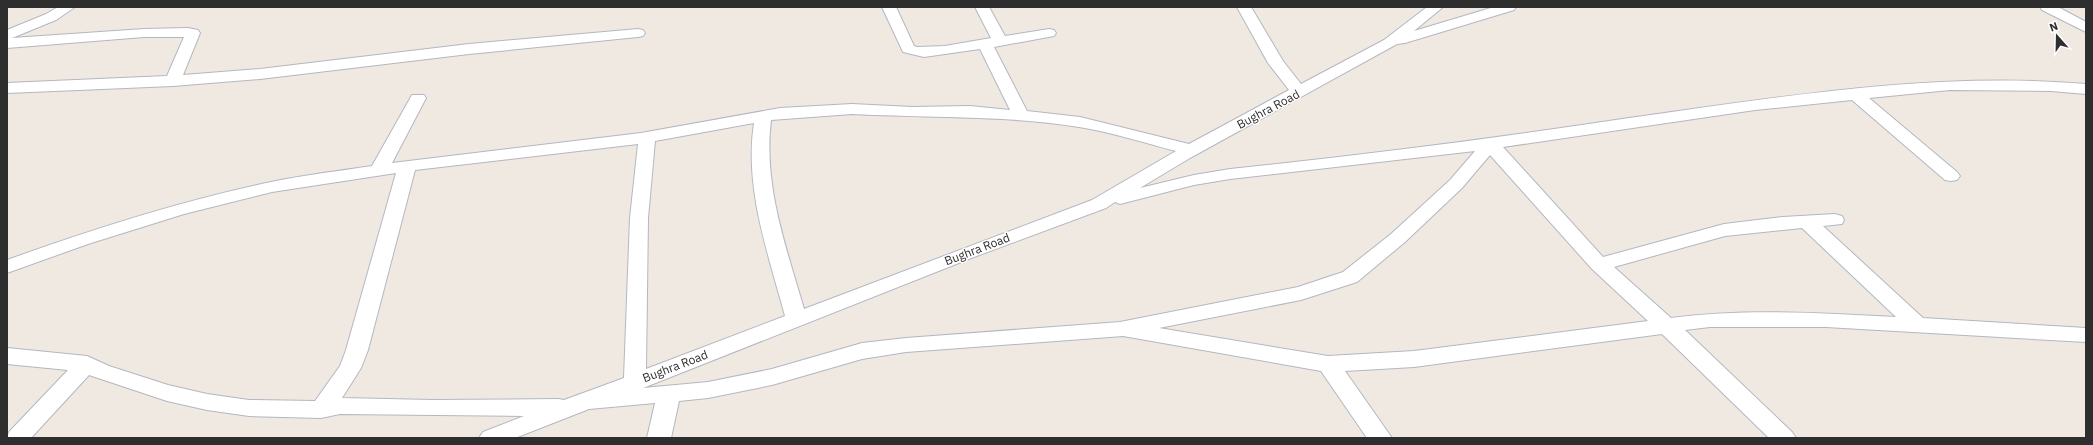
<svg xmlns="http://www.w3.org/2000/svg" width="2093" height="445" viewBox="0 0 2093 445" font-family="'IBM Plex Sans',sans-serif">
	<rect width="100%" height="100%" fill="#efe9e1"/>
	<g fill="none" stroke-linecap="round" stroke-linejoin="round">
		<defs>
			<g id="minor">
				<polygon points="58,7 75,7 56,20 12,38 144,29 188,28 198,30 200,33 183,75 260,69 469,44 638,29 643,30 645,33 643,36 638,37 469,54 260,79 173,86 7,93 7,83 167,76 184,37 144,37 7,48 7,30 46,14"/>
				<path d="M882 7H896L914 46 917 47 945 46 991 38 975 7H989L1005 36 1049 29 1054 30 1056 33 1054 36 994 47 1027 111 1080 117 1189 144 1289 90 1268 63 1237 7H1251L1283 61 1301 84 1384 40 1427 7H1443L1414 31 1494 7H1516L1514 10 1405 43 1397 44 1190 158 1140 188 1194 175 1230 169C1364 155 1497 138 1629 118 1779 97 1935 71 2086 84V94L2051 91 1950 90 1869 98 1957 172 1960 176 1957 180 1951 181 1945 180 1852 100 1755 110 1503 147 1603 257 1724 224 1783 217 1835 214 1842 216 1844 220 1842 224 1823 226 1923 318 2086 328V342L1826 327H1710L1685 330 1792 432 1796 438H1769L1662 334 1414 367 1345 371 1392 438H1367L1321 371 1123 336 906 352 862 359 772 385 708 398 679 401 671 438H647L655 403 589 409 515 438H479L483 432 524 416 340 414 321 418 249 416 207 410 167 401 89 375 31 438H7L9 432 68 370 7 364V348L87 356 109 366 168 385 207 394 249 400 315 401 340 366 346 350 396 173 272 192 184 214 88 244 7 273V260C93 229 181 201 271 182 304 175 339 171 372 166L412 95H424L426 98 392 163 641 133 780 108 852 104 912 107 970 106 1010 110 980 49 924 57 903 52ZM852 114C928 118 1004 115 1079 127 1112 132 1144 143 1176 151L1092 200 804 309C786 247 763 185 771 120ZM754 123C744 188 768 253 785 316L646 369 648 218 655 141ZM638 144 630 218 624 378 564 400 558 399 432 400 342 398 361 368 368 350 415 170ZM1475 151 1450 180 1391 234 1343 272 1298 287 1120 322 906 338 862 343 772 369 708 382 643 388 974 257 1106 208 1115 202 1120 204 1194 185 1230 179ZM1490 155 1592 269 1648 321 1414 351 1328 356 1159 328 1301 300 1357 282 1405 242 1462 188ZM1802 228 1896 317C1821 313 1745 308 1671 318L1614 267 1725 236Z"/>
				<polygon points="2040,7 2058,7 2086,22 2086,32 2042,10"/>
			</g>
		</defs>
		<use href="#minor" stroke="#b4b7c1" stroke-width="2"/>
		<use href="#minor" fill="#fff" fill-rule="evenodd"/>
	</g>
	<g text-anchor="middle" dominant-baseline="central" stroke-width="3" stroke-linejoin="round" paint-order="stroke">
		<g font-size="12" fill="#2e2e2e" stroke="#fff">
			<text transform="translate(1268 109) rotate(-28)">Bughra Road</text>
			<text transform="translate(977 249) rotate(-21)">Bughra Road</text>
			<text transform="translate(675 366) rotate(-21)">Bughra Road</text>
		</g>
	</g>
	<rect width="2093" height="445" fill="none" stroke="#2e2e2e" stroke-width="16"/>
	<g transform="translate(2057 36) rotate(340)" stroke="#ffffff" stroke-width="3" paint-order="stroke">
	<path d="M0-3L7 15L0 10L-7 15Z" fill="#2e2e2e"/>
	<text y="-6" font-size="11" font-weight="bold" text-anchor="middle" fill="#2e2e2e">N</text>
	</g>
</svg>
